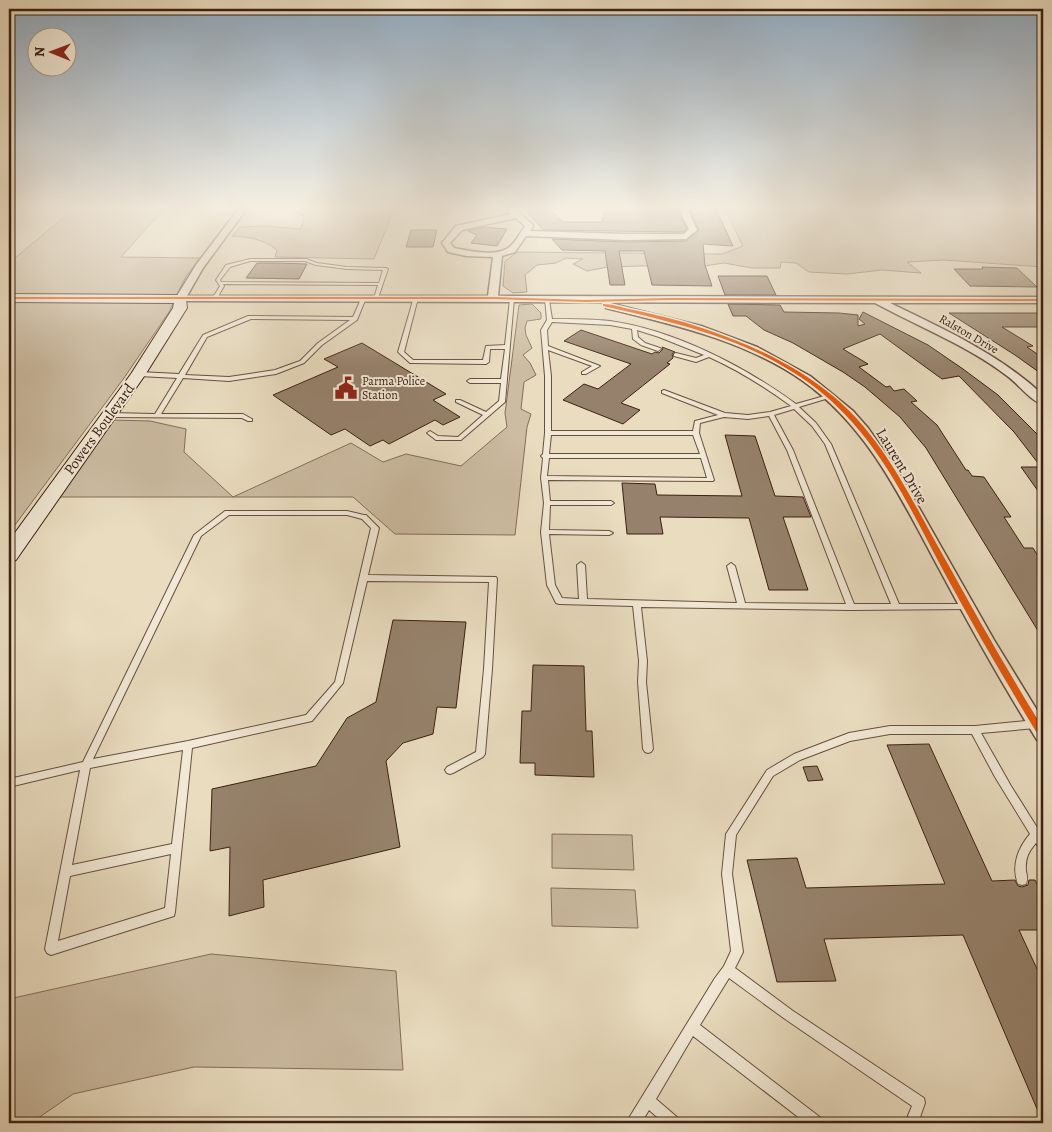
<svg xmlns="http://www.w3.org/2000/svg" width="1052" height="1132" viewBox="0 0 1052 1132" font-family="Alegreya,serif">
	<rect width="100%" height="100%" fill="#e9dcbf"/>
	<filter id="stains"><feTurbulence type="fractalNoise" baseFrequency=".004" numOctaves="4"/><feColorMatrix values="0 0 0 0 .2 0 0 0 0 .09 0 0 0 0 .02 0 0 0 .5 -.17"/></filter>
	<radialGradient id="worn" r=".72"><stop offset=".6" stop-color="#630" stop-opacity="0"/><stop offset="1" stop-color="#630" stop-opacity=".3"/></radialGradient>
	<g fill="#ccbca2" stroke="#846e5a">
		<polygon points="76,207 160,207 163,210 121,257 200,258 185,278 169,312 124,378 9,533 9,263"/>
		<path d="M305 207H395L374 259 275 257 277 250C262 239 251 237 232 236L240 227 266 226 301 229 304 216 291 210Z"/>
		<polygon points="724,207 806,209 806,207 1043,207 1043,267 944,260 907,262 921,273 882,270 847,274 809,272 796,263 781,262 780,268 752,268 724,263 684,269 671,265 608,267 587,271 573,264 583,259 566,258 556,263 537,265 525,275 527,292 513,293 503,286 505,261 518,252 722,254 743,246"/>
		<polygon points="532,304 541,313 541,319 527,321 525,328 526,335 532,348 523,355 530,363 536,375 524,382 521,409 531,414 527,427 515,535 395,534 353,497 57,497 111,420 150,421 186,429 184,452 233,497 351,443 383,462 406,454 461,466 507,427 505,413 519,305"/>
		<polygon points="552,834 632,835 634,870 552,868"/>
		<polygon points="551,888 635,890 638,928 552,926"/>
		<polygon points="211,954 396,971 403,1070 194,1067 73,1094 31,1123 9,1123 9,999"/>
	</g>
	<g fill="#96826c" stroke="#3c2013">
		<polygon points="523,207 547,207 563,222 602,222 605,210 610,208 677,209 687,229 683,232 543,230"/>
		<polygon points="691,207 715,207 733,246 703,244 705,265 712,286 652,285 644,251 619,251 625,285 610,285 605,251 562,250 552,239 625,242 686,241 699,230 689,209 692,209"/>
		<polygon points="483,227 507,229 497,246 471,243 477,235 468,231"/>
		<polygon points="411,230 437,230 433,247 406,247"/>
		<polygon points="257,263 277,263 307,264 299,279 246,278"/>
		<polygon points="982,267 1017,268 1037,287 970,286 954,269 983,269"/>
		<polygon points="718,276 767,276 776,295 725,295"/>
		<polygon points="728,304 780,305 784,312 839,313 858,315 858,326 865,324 859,319 863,312 928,345 963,369 998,395 1043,440 1043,498 1021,467 1041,467 1014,432 959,376 942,379 880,334 843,349 868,364 859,367 886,387 890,386 894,391 904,389 917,401 911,402 937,425 966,470 968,470 972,476 984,477 1011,517 1004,517 1024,548 1033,548 1043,564 1043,639 926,448 900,417 865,387 843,372 793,343 764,330 746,316 733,316"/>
		<polygon points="949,313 1043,313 1043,327 1002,327 1033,346 1027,347 1043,358 1043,375 1015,355"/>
		<polygon points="581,330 652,354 655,352 659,353 663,349 662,347 675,352 672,354 673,358 667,363 670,364 621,403 640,410 623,424 563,400 584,384 598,389 631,364 564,341"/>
		<polygon points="362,343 446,394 433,400 460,417 443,425 435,420 389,444 383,440 370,446 345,429 331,435 273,395 338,367 324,359"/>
		<polygon points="725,435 755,436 775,496 803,497 811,517 783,517 808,590 769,590 749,518 660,517 663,534 627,534 622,483 655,484 657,495 742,496"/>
		<polygon points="393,620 466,622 456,708 437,707 433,734 403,743 386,761 400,847 263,880 264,907 229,916 230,847 210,851 212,789 316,766 347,718 376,702"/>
		<polygon points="533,665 584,666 586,731 592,731 594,777 535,775 535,763 520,763 522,711 531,711"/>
		<polygon points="929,744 992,881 1015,880 1018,886 1022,887 1028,885 1029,880 1035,880 1043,896 1043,930 1019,930 1043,982 1043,1123 963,935 824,939 836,981 777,982 747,860 797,858 806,888 945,884 887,745"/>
		<polygon points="817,766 823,780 808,781 803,767"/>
	</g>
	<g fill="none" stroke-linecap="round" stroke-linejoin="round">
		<defs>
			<g id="lane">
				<path d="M250 259H306L317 263 347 267 386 268 388 269 378 298 376 299 374 298 378 285 223 284 224 286 216 300H212V299L220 286 216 280 226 265ZM250 261H305L316 265 347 269 383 270 379 283 221 282 220 280 230 267Z"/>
				<path d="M362 297 366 298 357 320 322 345 304 363 276 374 229 381 183 378 161 414H243L252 419V421H248L242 418 110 417 107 415 110 413 155 414 177 378 139 376 136 374 139 372 179 374 203 335 248 316 353 317ZM251 319 350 320 318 343 300 361 275 370 229 377 185 375 207 337Z"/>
				<polygon points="414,297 418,298 404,352 413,360 483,360 486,346 505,345 510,299 512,298 514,299 505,402 461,440 436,440 427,433 430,431 438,436 458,437 483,415 456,402 456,400 460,400 486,412 499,401 501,383 470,383 467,381 470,379 501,379 505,349 490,349 489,362 486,364 410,363 398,352"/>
				<path d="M545 299 549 300 552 319C571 319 591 319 610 321 674 330 744 366 796 404L828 395H832V397L799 407 816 423 831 444 899 604H967L970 605 971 607 970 609 851 610 641 607 647 661 646 682 653 749 651 752 648 753 645 752 643 749 638 682 639 661 633 606 559 604 556 603 547 585 541 532 544 503 541 478 543 458 541 456 543 454 545 433V376L541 330 547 320ZM552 322 610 325 632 329 633 339 641 345 658 351 661 349 660 348 645 343 638 337 637 330 659 337 704 355 696 358 676 353 674 354V356L696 362 709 357C738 370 765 387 791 406L770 412 748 415 725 413 664 390 662 391V393L718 415 695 421 693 431H551V376L548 350 592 366 582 372V374H586L600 366 548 346 547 330ZM794 409 812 426 825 444 891 604H854L793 450 774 415ZM769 416 787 450 846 604 745 603 735 566 731 563 727 566 737 603 587 599 585 565 581 562 577 565 579 599 562 598 555 585 549 534 609 535 613 533 609 531 549 530 550 505H611L614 503 611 501H550L548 480 713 481 714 480 699 433 700 423 724 417 748 419ZM551 435H693L700 454H549ZM549 458H701L707 478 547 476Z"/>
				<path d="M225 511H347L364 515H366L379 528 368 575 496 577 497 579 492 669 485 754 483 757 453 773 450 774 447 773 445 770 447 767 476 752 484 669 489 582 367 581 343 683 312 721 192 748 175 912 174 916 51 955 47 953 45 949 80 770 9 787V779L83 762 194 535ZM229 515H347L362 519 371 528 335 682 306 715 188 741 93 759 201 536ZM183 750 172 844 72 865 90 768ZM171 854 165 908 58 941 70 876Z"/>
				<path d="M1036 720 1039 721 1041 724 1039 727 1036 728 981 733 1011 786 1043 837V850L1039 848 1036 843C1028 852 1025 859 1026 871 1027 876 1028 879 1026 884L1022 885 1018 884C1011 866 1018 848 1030 834L995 777 972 734H890L850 741 800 760 773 776 736 835 732 874 743 952 735 968 793 1011 924 1098 925 1103 918 1123H905L912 1106 785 1019 729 978 700 1025 821 1118 822 1123H806L693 1036 656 1099 678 1118 679 1123H664L649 1110 641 1123H628L629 1118 715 978 724 966 731 951 722 874 726 834 767 770 794 754 849 733 890 726H975Z"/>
			</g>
			<g id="street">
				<path d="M240 207H248L203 268 187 296H488L493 257 466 256 448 252 442 243 456 226 511 214 502 207H512L532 224 533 226 530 231 625 234H684L689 229 678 207H686L697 230 686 239 625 240 526 236 515 252 502 256 498 296 1043 297V303H890C944 329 999 354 1043 395V404C1032 402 1020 386 1010 378 969 346 921 328 875 303L177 301 175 299 196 265ZM516 218 525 226C520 233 515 244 508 248 495 257 469 251 454 248L450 243 462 230Z"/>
				<path d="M609 303 701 326 757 347 810 376 853 411 868 428 897 469 994 640 1043 720V743L1037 740C1004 687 973 632 943 576 904 505 871 429 803 381 744 340 674 325 606 308V304Z"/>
			</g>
			<polygon id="secondary" points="9,294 180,295 186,299 187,308 145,375 16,560 9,562 9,541 131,374 173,308 174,303 9,302"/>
		</defs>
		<use href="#lane" stroke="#674f3e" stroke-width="2"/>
		<use href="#street" stroke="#674f3e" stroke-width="3"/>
		<use href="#secondary" stroke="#3c2013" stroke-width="2"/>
		<use href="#lane" fill="#f1e8d5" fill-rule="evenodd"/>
		<use href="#street" fill="#f1e8d5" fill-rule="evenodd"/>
		<use href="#secondary" fill="#f1e8d5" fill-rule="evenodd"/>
		<defs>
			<g id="cycleway">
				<polygon points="9,297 493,297 585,300 669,298 1043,299 1043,301 669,300 585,302 493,299 9,299"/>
				<path d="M603 304C612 304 621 307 629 309 654 314 679 320 702 328 749 344 795 364 833 396 884 438 912 501 944 557 976 615 1008 672 1043 728V739L1040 738C1007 684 975 629 945 574 906 501 875 429 805 380 745 338 673 322 603 306Z"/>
			</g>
		</defs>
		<use href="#cycleway" stroke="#f1e8d5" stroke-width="3"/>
		<use href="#cycleway" fill="#e8590c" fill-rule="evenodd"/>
	</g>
	<linearGradient id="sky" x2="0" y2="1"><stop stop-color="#91aac0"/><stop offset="0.57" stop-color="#f5efe2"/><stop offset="1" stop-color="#f5efe2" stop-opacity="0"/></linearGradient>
	<rect width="1052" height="366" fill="url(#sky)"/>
	<defs>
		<symbol id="civic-bare" viewBox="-9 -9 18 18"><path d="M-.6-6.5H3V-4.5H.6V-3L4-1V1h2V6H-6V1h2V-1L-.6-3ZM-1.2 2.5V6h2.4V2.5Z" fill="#8f2418" stroke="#f1e8d5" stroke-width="2.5" paint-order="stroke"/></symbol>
	</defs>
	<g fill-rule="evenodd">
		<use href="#civic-bare" x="330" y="372" width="32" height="32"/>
	</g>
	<g text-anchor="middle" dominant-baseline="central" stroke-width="4" stroke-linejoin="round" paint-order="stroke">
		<g font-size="12" fill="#3c2013" stroke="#f1e8d5">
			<text transform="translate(969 334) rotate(30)">Ralston Drive</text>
		</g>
		<g font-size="12" fill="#3c2013" stroke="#f1e8d5" text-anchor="start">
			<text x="362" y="381">Parma Police<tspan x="362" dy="14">Station</tspan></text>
		</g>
		<g font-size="15" fill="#3c2013" stroke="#f1e8d5">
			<text transform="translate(99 429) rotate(-54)">Powers Boulevard</text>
			<text transform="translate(902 466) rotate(59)">Laurent Drive</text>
		</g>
	</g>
	<rect width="1052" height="1132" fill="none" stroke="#e9dcbf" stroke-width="30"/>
	<rect x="10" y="10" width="1032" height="1112" fill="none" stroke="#3c2013" stroke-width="2.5"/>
	<rect x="15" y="15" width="1022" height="1102" fill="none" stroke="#3c2013"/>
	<g transform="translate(52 52) rotate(271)"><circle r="24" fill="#f1e8d5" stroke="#a99887"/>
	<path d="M0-4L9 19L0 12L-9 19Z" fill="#8f2418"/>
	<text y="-8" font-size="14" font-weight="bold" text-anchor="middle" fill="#3c2013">N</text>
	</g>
	<rect width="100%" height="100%" filter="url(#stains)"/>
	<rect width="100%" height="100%" fill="url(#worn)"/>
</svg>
